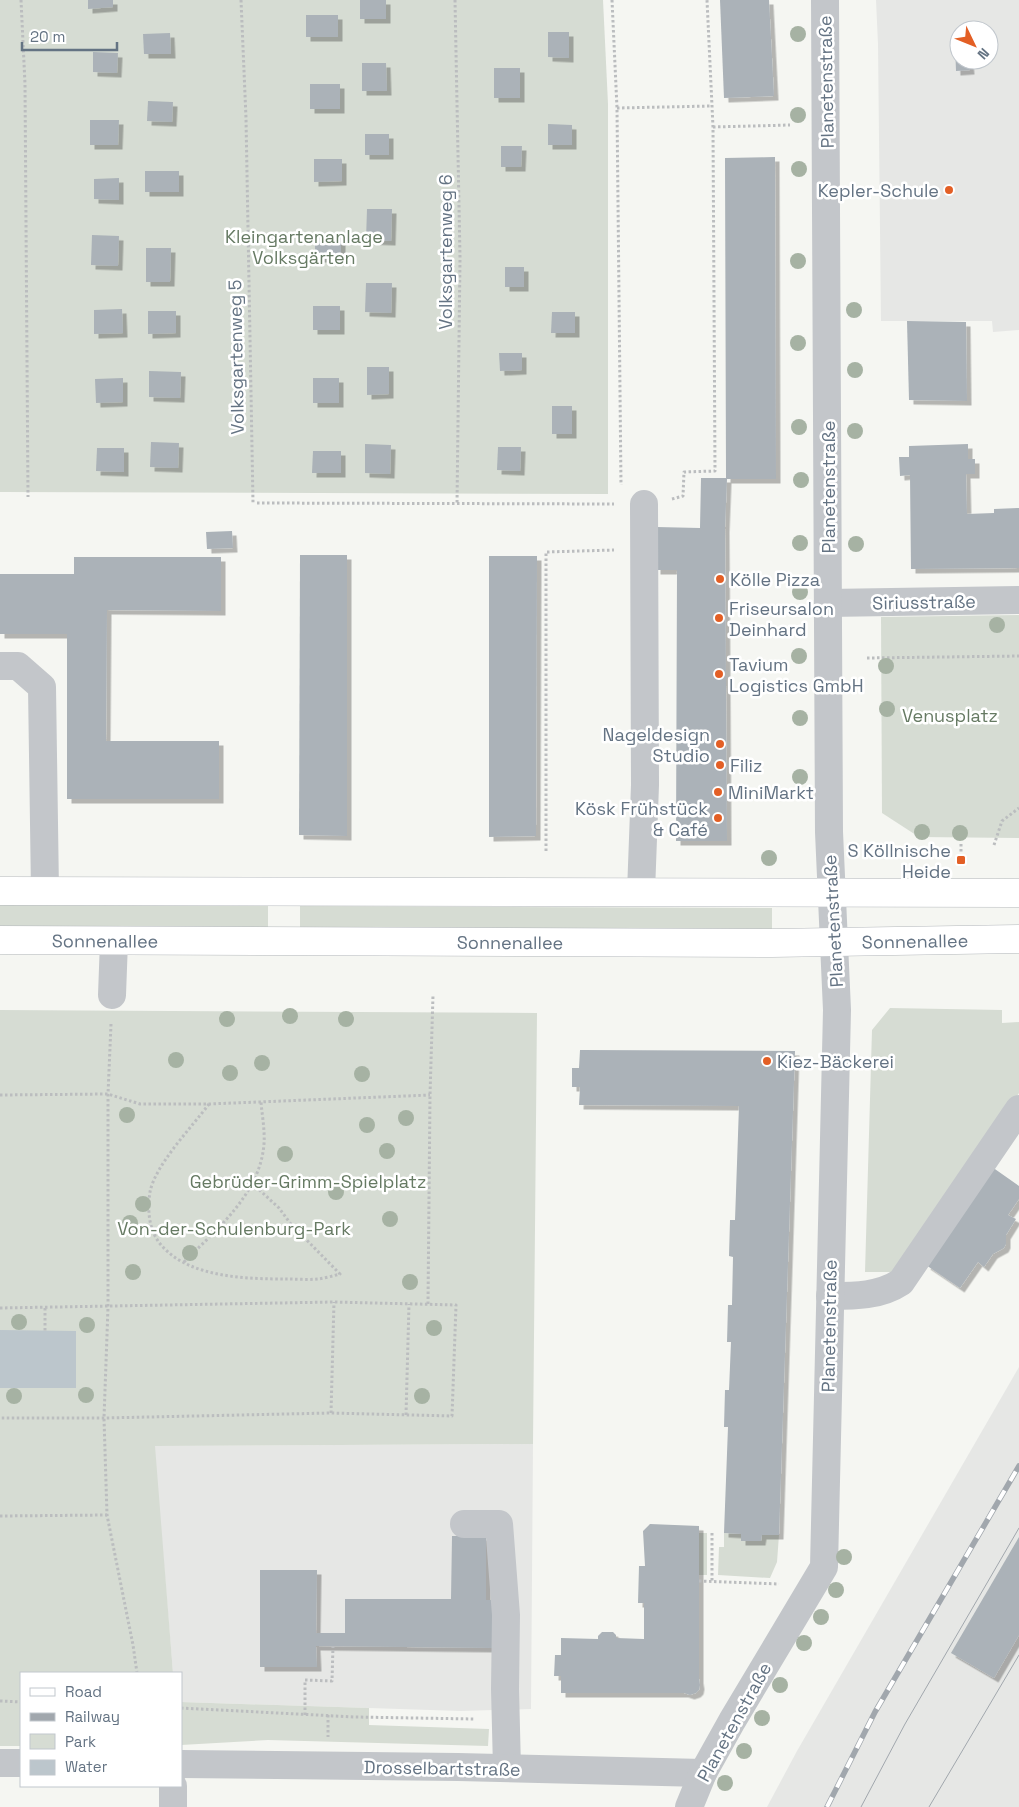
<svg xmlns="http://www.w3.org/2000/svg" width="1019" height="1807" viewBox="0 0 1019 1807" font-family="'Space Grotesk',sans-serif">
	<defs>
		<filter id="shadow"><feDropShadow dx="4.5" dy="4.5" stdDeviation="0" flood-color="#0004"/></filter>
	</defs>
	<rect width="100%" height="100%" fill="#f5f6f2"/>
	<g fill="#e6e7e5" fill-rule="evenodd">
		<path d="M876 0H1019V330L993 332 992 321H881L878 44ZM959 30H989V60H959Z"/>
		<polygon points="1019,1367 1019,1807 767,1807 797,1751"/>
		<polygon points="533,1444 531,1709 461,1711 181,1702 181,1673 173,1673 154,1446"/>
	</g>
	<g fill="#d6dcd3">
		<polygon points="0,0 603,0 608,104 608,494 0,492"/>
		<polygon points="1019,615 1019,838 919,837 882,813 881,617"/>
		<polygon points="0,904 268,906 268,928 0,926"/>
		<polygon points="300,906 772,908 772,930 300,929"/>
		<polygon points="890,1008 1002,1010 1002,1023 1019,1022 1019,1093 907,1262 892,1272 865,1272 872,1030"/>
		<polygon points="0,1010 537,1013 533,1444 155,1446 173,1673 21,1673 21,1746 0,1746"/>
		<rect x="699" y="1533" width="8" height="42"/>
		<polygon points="724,1533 741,1534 741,1541 761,1541 762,1535 779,1535 777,1562 770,1578 718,1575 719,1547 724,1547"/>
		<polygon points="181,1702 369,1708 369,1725 489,1729 488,1746 268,1740 181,1745"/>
	</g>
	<polygon fill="#bcc6cc" points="0,1330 76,1331 76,1388 0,1388"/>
	<g fill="#abb2b8" filter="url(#shadow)">
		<polygon points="88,0 113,0 113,7 88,9"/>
		<rect x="360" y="0" width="26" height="19"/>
		<polygon points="720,0 769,0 774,96 724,98"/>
		<rect x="306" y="15" width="32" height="22"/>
		<polygon points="548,32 569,32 569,58 548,57"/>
		<polygon points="170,33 171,54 144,54 143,34"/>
		<polygon points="959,43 959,60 969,60 970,70 956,71 955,44"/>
		<polygon points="93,52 118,53 117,73 93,72"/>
		<polygon points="362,63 386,63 387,91 362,91"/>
		<rect x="494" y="68" width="26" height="30"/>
		<rect x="310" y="84" width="30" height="25"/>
		<polygon points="148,101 173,102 172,122 147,121"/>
		<polygon points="90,120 119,120 118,145 90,145"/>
		<polygon points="548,124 572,125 572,145 548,145"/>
		<rect x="365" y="134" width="24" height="21"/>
		<polygon points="501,146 522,146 521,167 501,167"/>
		<polygon points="775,157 776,479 727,479 725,528 727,841 676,841 677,570 656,570 656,527 700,528 701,478 726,478 725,158"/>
		<polygon points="314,159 342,159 342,181 314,182"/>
		<rect x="145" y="171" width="34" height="21"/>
		<polygon points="119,178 119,200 94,199 94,179"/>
		<polygon points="367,209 392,209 391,241 366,240"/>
		<rect x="315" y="234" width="26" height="24"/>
		<polygon points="92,235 119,236 118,266 91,265"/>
		<polygon points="146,248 171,248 170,282 146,282"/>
		<rect x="505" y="267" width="19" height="20"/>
		<polygon points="366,283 392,283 391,313 365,312"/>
		<rect x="313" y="306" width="27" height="24"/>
		<polygon points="122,309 123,333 94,334 94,310"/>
		<polygon points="148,311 176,311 176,333 148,334"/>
		<polygon points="552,312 575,312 575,333 551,333"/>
		<polygon points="907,321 966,322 967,401 909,400"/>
		<polygon points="499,353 522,353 522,370 500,371"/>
		<polygon points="367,367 389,367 389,394 367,395"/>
		<polygon points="149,371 181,372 180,398 149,397"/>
		<polygon points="123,378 123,402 96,403 95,379"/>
		<rect x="313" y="378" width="26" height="25"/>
		<rect x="552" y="406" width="20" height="28"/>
		<polygon points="151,442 179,443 178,468 150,467"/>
		<polygon points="365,444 391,445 390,474 365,473"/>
		<polygon points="968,444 968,459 975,459 975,474 966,474 967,514 994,513 994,509 1019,508 1019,568 911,569 910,475 900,476 899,457 909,457 909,446"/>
		<polygon points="498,447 521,447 520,471 497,470"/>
		<polygon points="97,448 124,448 124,472 96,471"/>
		<polygon points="313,451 341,451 341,473 312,473"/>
		<polygon points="232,531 233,548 207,549 206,532"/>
		<polygon points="300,555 347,555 347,836 299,835"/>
		<polygon points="489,556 537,556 536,836 489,837"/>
		<polygon points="74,557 221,557 221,611 107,610 106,741 219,741 219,799 67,799 67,634 0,634 0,574 74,574"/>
		<polygon points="580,1050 795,1051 779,1535 762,1535 761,1541 741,1541 741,1534 724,1533 728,1427 724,1427 725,1390 729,1390 731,1342 727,1342 728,1305 732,1305 733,1257 729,1256 730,1220 735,1220 739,1106 579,1105 580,1087 572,1087 572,1068 579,1068"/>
		<polygon points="992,1167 1019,1186 1019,1199 1008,1215 1016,1219 1006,1235 1006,1244 1004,1248 993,1254 984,1267 978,1262 960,1288 926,1265"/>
		<polygon points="650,1524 699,1526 699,1679 700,1685 699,1690 696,1693 690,1695 684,1693 561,1693 561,1676 554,1676 555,1655 561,1655 561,1638 598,1639 598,1636 602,1632 613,1632 616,1635 616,1638 644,1639 644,1603 638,1603 639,1566 645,1566 643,1531"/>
		<polygon points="452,1536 486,1536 486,1600 498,1600 497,1648 316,1646 317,1667 260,1667 260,1570 317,1570 316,1633 345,1633 345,1599 451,1599"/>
		<polygon points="1019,1537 1019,1635 994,1678 951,1653"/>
	</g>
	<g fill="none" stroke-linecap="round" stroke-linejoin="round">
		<defs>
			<g id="major">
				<polyline points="0,891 1019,893"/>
				<path id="s1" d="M0 940 772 943 1019 939"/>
			</g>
		</defs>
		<use href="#major" stroke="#b4b8bc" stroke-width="29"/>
		<g stroke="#bbbdbf" stroke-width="3" stroke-dasharray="2.5 2.5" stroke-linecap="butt">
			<polyline points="21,0 25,84 28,497"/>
			<polyline points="241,0 246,118 253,503"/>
			<polyline points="455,0 460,258 457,504"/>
			<polyline points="612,0 617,108 621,485"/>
			<polyline points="617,108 712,106"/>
			<polyline points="713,127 790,125"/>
			<polyline points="672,499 683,496 684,472 715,471 713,127 707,0"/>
			<polyline points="257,503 614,504"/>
			<polyline points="867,658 1019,656"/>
			<polyline points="961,844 961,860"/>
			<polyline points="994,845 1002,821 1019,808"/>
			<polyline points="546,851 546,552 614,550"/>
			<polyline points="111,1024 108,1094 108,1307 104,1418 107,1515 133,1645 137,1673"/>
			<polyline points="0,1095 108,1094 140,1104 209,1104 430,1095"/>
			<path d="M209 1104C192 1127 155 1165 150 1192 147 1211 149 1232 162 1246 190 1278 248 1279 287 1279 297 1279 308 1280 318 1279 325 1278 333 1276 340 1274L290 1223 279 1208 253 1184"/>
			<path d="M184 1262C217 1229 260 1194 264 1144 265 1130 262 1115 261 1102"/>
			<polyline points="428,1304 430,1095 433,995"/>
			<polyline points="0,1308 334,1302 456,1305 452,1416 331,1413 104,1418 0,1418"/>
			<polyline points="45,1308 45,1331"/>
			<polyline points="331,1413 334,1302"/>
			<polyline points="406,1415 409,1304"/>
			<polyline points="0,1516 107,1515"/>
			<polyline points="712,1533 712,1581"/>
			<polyline points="699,1581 779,1584"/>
			<polyline points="0,1701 21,1702"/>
			<polyline points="181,1708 355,1717 475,1719"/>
			<polyline points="305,1715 305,1680 332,1681 333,1646"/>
			<polyline points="328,1715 328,1737"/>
		</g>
		<g stroke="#c3c6ca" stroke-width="28">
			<polyline points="828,603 1019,600"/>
			<polyline points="0,666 18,666 42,687 45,891"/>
			<polyline points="641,892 645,785 644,504"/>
			<polyline points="112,995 114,941"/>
			<path d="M830 1296C855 1296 880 1296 901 1282L1019 1109"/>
			<polyline points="464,1524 499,1524 506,1615 505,1689 507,1768"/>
			<polyline points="0,1763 21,1763"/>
			<polyline points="181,1764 458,1767 703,1773"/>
			<polyline points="173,1786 173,1807"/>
			<polyline points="689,1807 703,1773 732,1721 824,1567 837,1010 829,832 825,0"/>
		</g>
		<use href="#major" stroke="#fff" stroke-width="28"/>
		<g stroke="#a1a7ad" stroke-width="1">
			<polyline points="861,1807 905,1724 1019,1528"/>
			<polyline points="929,1807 1019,1655"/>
		</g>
		<defs>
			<polyline id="rail" points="827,1807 875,1712 1019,1466"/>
		</defs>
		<use href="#rail" stroke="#a1a7ad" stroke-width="5.5"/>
		<use href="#rail" stroke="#fff" stroke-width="4" stroke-dasharray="11" stroke-linecap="butt"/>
	</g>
	<g fill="#a6b2a3">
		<circle cx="798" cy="34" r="8"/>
		<circle cx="798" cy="115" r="8"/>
		<circle cx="799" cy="169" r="8"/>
		<circle cx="798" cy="261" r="8"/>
		<circle cx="854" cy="310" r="8"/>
		<circle cx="798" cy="343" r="8"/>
		<circle cx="855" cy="370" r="8"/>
		<circle cx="799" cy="427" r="8"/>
		<circle cx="855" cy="431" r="8"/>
		<circle cx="801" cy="480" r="8"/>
		<circle cx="800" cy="543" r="8"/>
		<circle cx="856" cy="544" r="8"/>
		<circle cx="800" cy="592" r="8"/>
		<circle cx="997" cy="625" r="8"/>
		<circle cx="799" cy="656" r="8"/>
		<circle cx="886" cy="666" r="8"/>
		<circle cx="887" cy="709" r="8"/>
		<circle cx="800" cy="718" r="8"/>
		<circle cx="800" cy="777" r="8"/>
		<circle cx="922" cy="832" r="8"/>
		<circle cx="960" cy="833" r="8"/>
		<circle cx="769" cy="858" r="8"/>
		<circle cx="290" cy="1016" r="8"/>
		<circle cx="227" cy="1019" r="8"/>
		<circle cx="346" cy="1019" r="8"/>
		<circle cx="176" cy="1060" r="8"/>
		<circle cx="262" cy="1063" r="8"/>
		<circle cx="230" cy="1073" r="8"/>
		<circle cx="362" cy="1074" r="8"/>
		<circle cx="127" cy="1115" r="8"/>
		<circle cx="406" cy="1118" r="8"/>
		<circle cx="367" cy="1125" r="8"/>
		<circle cx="387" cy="1151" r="8"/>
		<circle cx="285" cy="1154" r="8"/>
		<circle cx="336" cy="1192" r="8"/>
		<circle cx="143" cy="1204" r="8"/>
		<circle cx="390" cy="1219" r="8"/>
		<circle cx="130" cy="1223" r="8"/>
		<circle cx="190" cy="1253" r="8"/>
		<circle cx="133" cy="1272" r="8"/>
		<circle cx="410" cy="1282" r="8"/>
		<circle cx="19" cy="1322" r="8"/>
		<circle cx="87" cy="1325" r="8"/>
		<circle cx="434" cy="1328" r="8"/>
		<circle cx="86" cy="1395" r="8"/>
		<circle cx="14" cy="1396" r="8"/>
		<circle cx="422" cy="1396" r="8"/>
		<circle cx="844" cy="1557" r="8"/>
		<circle cx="836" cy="1590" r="8"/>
		<circle cx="821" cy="1617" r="8"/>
		<circle cx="804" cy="1643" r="8"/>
		<circle cx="780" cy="1685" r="8"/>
		<circle cx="762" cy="1718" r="8"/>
		<circle cx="744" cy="1751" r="8"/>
		<circle cx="725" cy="1783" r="8"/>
	</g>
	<g fill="#e35f25" stroke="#fff" stroke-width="2">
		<circle cx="949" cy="190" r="5"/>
		<circle cx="720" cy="579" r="5"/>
		<circle cx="719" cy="618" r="5"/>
		<circle cx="719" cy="674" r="5"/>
		<circle cx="720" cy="744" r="5"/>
		<circle cx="720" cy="765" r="5"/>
		<circle cx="718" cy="792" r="5"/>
		<circle cx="718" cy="818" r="5"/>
		<rect x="956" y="855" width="10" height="10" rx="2.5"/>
		<circle cx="767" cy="1061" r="5"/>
	</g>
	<g text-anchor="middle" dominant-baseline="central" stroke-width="5" stroke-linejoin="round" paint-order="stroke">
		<g font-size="18" fill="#647383" stroke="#fff">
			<text transform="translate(826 82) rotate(-91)">Planetenstraße</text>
			<text transform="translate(445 252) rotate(-90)">Volksgartenweg 6</text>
			<text transform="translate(236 357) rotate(-91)">Volksgartenweg 5</text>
			<text transform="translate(828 487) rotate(-90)">Planetenstraße</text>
			<text transform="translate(924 602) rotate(-1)">Siriusstraße</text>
			<text transform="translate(833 921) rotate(-93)">Planetenstraße</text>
			<text stroke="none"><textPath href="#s1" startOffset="105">Sonnenallee</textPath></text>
			<text stroke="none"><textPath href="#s1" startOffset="915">Sonnenallee</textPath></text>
			<text stroke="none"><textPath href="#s1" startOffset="510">Sonnenallee</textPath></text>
			<text transform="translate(829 1326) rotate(-89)">Planetenstraße</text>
			<text transform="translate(734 1722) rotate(-61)">Planetenstraße</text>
			<text transform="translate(442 1768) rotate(1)">Drosselbartstraße</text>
		</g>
		<g font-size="18" fill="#647383" stroke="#fff" text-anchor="start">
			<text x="939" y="190" text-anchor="end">Kepler-Schule</text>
			<text x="730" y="579">Kölle Pizza</text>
			<text x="729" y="608">Friseursalon<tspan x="729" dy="21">Deinhard</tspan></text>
			<text x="729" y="664">Tavium<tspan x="729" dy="21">Logistics GmbH</tspan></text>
			<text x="710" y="734" text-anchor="end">Nageldesign<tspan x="710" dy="21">Studio</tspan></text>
			<text x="730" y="765">Filiz</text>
			<text x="728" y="792">MiniMarkt</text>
			<text x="708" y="808" text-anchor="end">Kösk Frühstück<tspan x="708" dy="21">&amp; Café</tspan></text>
			<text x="951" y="850" text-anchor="end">S Köllnische<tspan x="951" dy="21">Heide</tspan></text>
			<text x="777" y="1061">Kiez-Bäckerei</text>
		</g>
		<g font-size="18" fill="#667a63" stroke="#fff">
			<text x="304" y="236">Kleingartenanlage<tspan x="304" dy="21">Volksgärten</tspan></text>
			<text x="950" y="715">Venusplatz</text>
			<text x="308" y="1181">Gebrüder-Grimm-Spielplatz</text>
			<text x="234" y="1228">Von-der-Schulenburg-Park</text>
		</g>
	</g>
	<rect x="20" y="1672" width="162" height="115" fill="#ffffff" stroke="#c1c7cd"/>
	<rect x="30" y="1688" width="25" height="8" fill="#ffffff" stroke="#c1c7cd"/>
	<text x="65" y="1697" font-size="15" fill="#647383">Road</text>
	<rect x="30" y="1713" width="25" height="8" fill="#a1a7ad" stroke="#c1c7cd"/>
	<text x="65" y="1722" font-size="15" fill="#647383">Railway</text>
	<rect x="30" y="1734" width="25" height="15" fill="#d6dcd3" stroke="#c1c7cd"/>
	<text x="65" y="1747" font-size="15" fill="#647383">Park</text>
	<rect x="30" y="1760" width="25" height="15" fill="#bcc6cc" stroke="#c1c7cd"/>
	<text x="65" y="1772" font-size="15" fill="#647383">Water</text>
	<g transform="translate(974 45) rotate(133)"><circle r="24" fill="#ffffff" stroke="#c1c7cd"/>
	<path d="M0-4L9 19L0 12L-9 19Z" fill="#e35f25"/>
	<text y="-8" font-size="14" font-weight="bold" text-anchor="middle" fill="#647383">N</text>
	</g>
	<path d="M22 42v8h95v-8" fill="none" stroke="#647383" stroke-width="2.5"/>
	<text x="30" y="42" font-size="15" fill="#647383" stroke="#ffffff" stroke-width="4" paint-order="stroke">20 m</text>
</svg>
